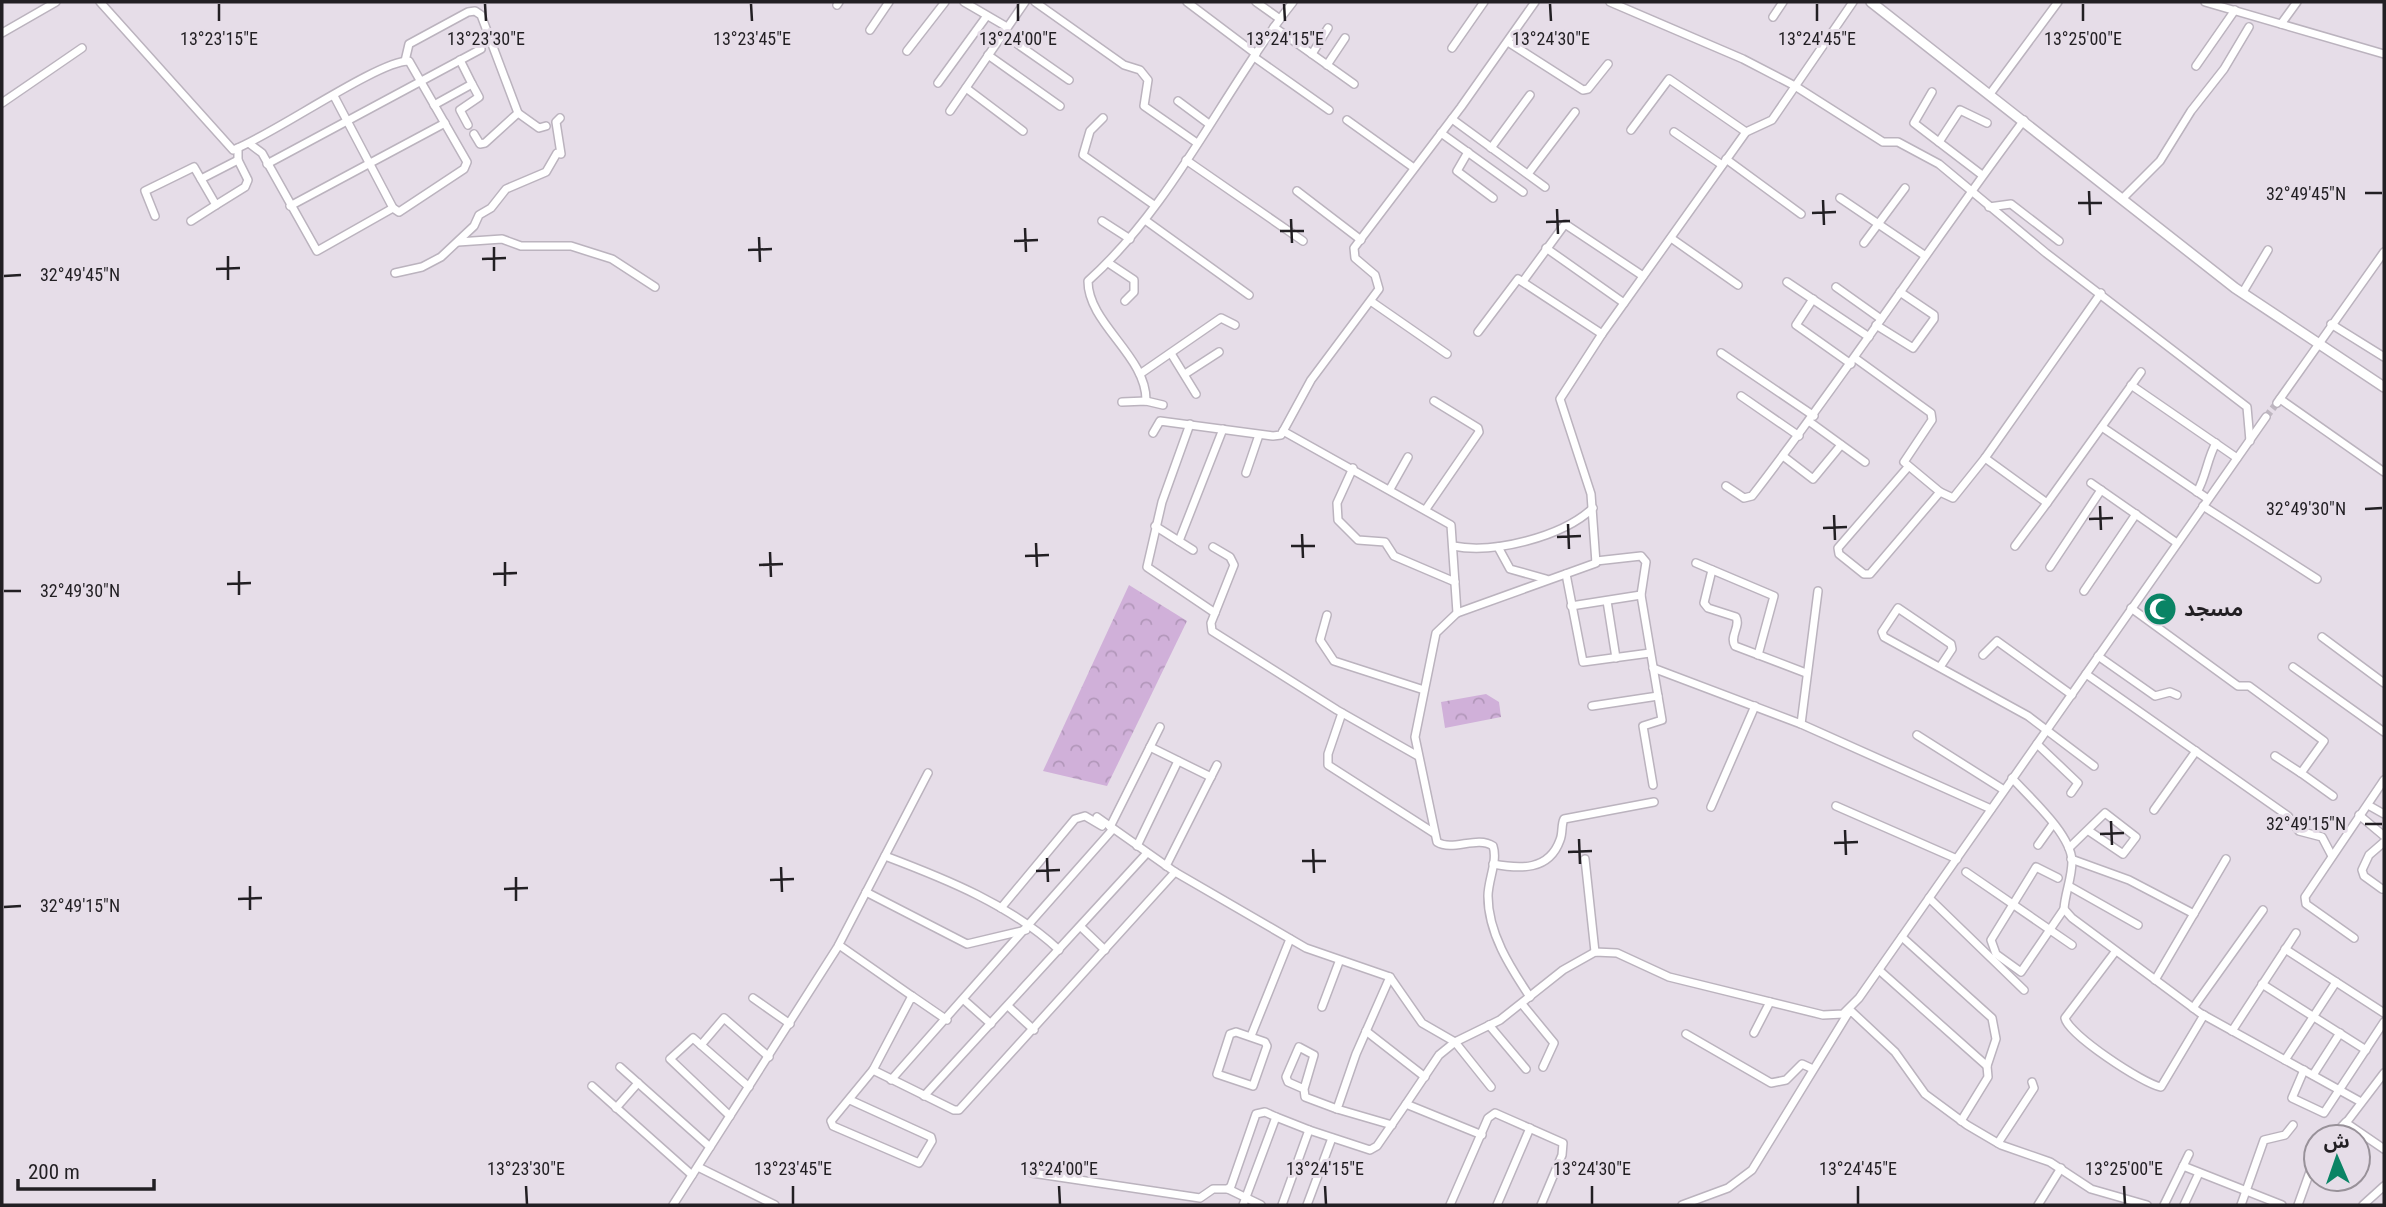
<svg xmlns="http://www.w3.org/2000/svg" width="2386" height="1207" viewBox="0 0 2386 1207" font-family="'Roboto Condensed','Noto Sans Arabic',sans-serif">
	<defs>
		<pattern id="forest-crowns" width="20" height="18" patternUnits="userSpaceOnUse" patternTransform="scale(1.75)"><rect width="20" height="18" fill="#d0b0d9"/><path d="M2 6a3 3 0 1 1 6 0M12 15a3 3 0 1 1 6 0" fill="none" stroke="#b297ba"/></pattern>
	</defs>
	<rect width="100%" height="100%" fill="#e6dde8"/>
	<g fill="url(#forest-crowns)">
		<polygon points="1129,585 1187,621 1107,786 1043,771"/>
		<polygon points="1486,694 1499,702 1501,717 1445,728 1441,702"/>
	</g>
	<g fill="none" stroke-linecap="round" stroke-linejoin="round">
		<polyline stroke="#bfb7c1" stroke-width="7" stroke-dasharray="7 3.5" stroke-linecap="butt" points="2266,417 2277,403"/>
		<defs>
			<g id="minor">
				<path d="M100 2 233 150C273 135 379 60 409 61L467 162 464 169 399 212 393 208 334 96"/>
				<polyline points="964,2 1007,27"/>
				<polyline points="1035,2 1124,65 1140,70 1148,80 1144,106 1197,143"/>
				<polyline points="1187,2 1256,54"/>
				<polyline points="1256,2 1280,19"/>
				<polyline points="1610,2 1743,59 1795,86 1883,142 1898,142 1939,164 2046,253 2247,407 2250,441"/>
				<polyline points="2205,2 2384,54"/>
				<polyline points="837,5 839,2"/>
				<polyline points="1773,17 1783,2"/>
				<polyline points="2281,24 2297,2"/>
				<polyline points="1274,27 1354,84"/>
				<polyline points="870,30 889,2"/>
				<polyline points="2,33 56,2"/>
				<polyline points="1003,34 1069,80"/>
				<polyline points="1508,42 1583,90 1588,89 1608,64"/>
				<polyline points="1452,48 1484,2"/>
				<polyline points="907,51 945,2"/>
				<polyline points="1312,54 1328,28"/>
				<polyline points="988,55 1060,106"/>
				<polyline points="1254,57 1329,110"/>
				<polyline points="405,61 409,44 468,12 475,11 481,15 518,113 485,143 480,144 474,134"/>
				<polyline points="1327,65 1345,38"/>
				<polyline points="2196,66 2235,10"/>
				<polyline points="938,83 986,17"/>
				<polyline points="966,88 1023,131"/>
				<polyline points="1932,92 1914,123 1982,175"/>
				<polyline points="1990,94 2058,2"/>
				<polyline points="1178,101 1209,124"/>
				<polyline points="2,103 82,48"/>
				<polyline points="434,105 472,84 460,60"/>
				<polyline points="950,111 1025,2"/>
				<polyline points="518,113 539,128 546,126"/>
				<polyline points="1103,118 1090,131 1083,155 1154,205"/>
				<polyline points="1452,119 1545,187"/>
				<polyline points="1347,120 1414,168"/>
				<polyline points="468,125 460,110 479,97 472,84"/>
				<polyline points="1631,130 1669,79 1746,132"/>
				<polyline points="1674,132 1722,165"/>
				<polyline points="1441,133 1523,192"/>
				<polyline points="1939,142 1960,110 1987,123"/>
				<polyline points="250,144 262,153 317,251 393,208"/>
				<polyline points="1491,148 1530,95"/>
				<polyline points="1468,152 1457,171 1493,198"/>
				<polyline points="1726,159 1801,214"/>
				<polyline points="1186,160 1303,241"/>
				<polyline points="267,164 481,49 478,41"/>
				<polyline points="1528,174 1575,112"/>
				<polyline points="201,179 238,160"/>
				<polyline points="1297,191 1361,240"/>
				<polyline points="1840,198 1924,255"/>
				<polyline points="2123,198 2160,161 2191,111 2224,69 2249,27"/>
				<polyline points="290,206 445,123"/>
				<polyline points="1989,207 2011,204 2059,241"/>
				<polyline points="155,216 145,191 194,167 216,205 245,187 248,180 238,160 238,148"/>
				<polyline points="1145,220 1249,295"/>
				<polyline points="191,221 216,205"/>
				<polyline points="1102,221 1130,239"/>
				<polyline points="1671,238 1738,285"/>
				<polyline points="458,242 502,239 521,246 571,246 612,259 655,287"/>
				<polyline points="1864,243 1905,188"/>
				<polyline points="1546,248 1624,303"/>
				<polyline points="1110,264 1134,280 1134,292 1125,301"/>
				<polyline points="395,273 422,267 441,257 474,226 479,215 491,208 506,189 546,172 557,153 561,154 556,122 560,118"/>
				<polyline points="1524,280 1565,224 1643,276"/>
				<polyline points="1787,282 1869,337"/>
				<polyline points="1836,287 1881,319"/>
				<polyline points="2243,292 2268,250"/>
				<polyline points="1813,299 1796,325 1851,364"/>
				<polyline points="1372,302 1447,354"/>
				<polyline points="2331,324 2384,357"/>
				<polyline points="1876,325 1913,348 1934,319 1934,315 1900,292"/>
				<polyline points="1478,332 1518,279 1602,334"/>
				<polyline points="1721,353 1814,416"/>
				<polyline points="1172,355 1196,394"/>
				<polyline points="1855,358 1931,413 1932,420 1904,462 1940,492 1953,498 1985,458 2101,293"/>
				<polyline points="1140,374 1221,318 1235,325"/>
				<polyline points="1185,374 1219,352"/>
				<polyline points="2131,385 2237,458"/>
				<polyline points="1741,396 1799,436"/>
				<polyline points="2280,399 2384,472"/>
				<path d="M1146 401C1147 356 1088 324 1088 281 1174 204 1222 92 1293 2"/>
				<polyline points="1122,402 1146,401 1163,405"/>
				<polyline points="2277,403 2384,252"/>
				<polyline points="1810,422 1865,462"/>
				<polyline points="1190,424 1162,502 1147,567 1215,613"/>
				<polyline points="2102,427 2208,499"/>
				<path d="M1283 431 1451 525 1457 613 1436 633 1415 737 1437 842C1453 852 1477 835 1493 846 1498 861 1488 880 1488 896 1488 933 1510 967 1530 997"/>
				<polyline points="1153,433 1160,421 1273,436 1281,435 1311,380 1379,289 1375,275 1355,258 1354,248 1461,107 1535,2"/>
				<polyline points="1783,456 1813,479 1841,445"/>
				<polyline points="1985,458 2047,503 2015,546"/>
				<polyline points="1908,467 1838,548 1839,554 1864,574 1870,574 1940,492"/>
				<polyline points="1353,468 1337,503 1338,520 1358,540 1385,542 1394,556 1455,582"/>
				<polyline points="1246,473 1259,435"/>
				<polyline points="2091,483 2177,543"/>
				<path d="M1726 486 1744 498 1752 496C1847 373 1931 244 2024 120"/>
				<polyline points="1390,489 1408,457"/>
				<path d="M2197 492C2206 477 2207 459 2216 443"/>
				<polyline points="2047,503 2141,372"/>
				<polyline points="2203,506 2317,579"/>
				<polyline points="1426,509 1479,432 1478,428 1434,401"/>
				<polyline points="1155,526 1193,550"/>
				<polyline points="1179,541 1223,429"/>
				<path d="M1453 546C1494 554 1562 537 1593 508"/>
				<polyline points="1213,547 1230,557 1234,565 1211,623 1212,631 1337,710 1418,756"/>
				<polyline points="1498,547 1510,569 1546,579"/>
				<polyline points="1596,561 1641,556 1646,562 1641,595 1662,720 1643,726 1653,785"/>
				<polyline points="1696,563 1774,596 1758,655"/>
				<polyline points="2050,567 2101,490"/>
				<path d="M1712 570 1704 603 1708 608 1736 617C1741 627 1729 636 1735 646L1806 673"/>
				<polyline points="1566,574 1583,662 1650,653"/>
				<polyline points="2084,591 2136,514"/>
				<polyline points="1607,601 1616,658"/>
				<polyline points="1571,606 1641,595"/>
				<polyline points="2131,608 2238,686 2249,686 2324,741 2301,773 2333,796"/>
				<polyline points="1457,613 1596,563 1591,494 1560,399 1602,334 1746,132 1772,120 1853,2"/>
				<polyline points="1327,615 1320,640 1334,661 1424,690"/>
				<polyline points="2322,637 2384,683"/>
				<polyline points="1983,655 1997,641 2072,695"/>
				<polyline points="2098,656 2155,696 2170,692 2177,695"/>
				<polyline points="1940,667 1952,649 1951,644 1898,608 1882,632 1884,637 2028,716 2094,766"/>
				<polyline points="2293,667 2384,732"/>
				<polyline points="1653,668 1801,724 1991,809"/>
				<polyline points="2086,674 2288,816 2299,831 2322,837 2332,856"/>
				<polyline points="1592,706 1658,696"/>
				<polyline points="1342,713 1328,754 1328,765 1434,833"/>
				<polyline points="1801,724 1818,591"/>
				<polyline points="1917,735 2004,790"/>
				<polyline points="2037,744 2078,783 2071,793"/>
				<polyline points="1150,747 1211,777"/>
				<polyline points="2275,756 2301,773"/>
				<path d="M2012 778C2030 798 2071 834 2072 861 2072 878 2065 893 2064 909L2072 918 2200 1013 2361 1102"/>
				<polyline points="2368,805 2384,814"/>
				<polyline points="1836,806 1957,859"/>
				<polyline points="1711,807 1755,706"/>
				<polyline points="2154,810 2196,751"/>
				<polyline points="2359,815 2384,836"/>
				<polyline points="1097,817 1175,872 1306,948 1390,977 1422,1023 1455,1042 1500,1020 1563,970 1595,952 1617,953 1669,977 1823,1015 1843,1014 1859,998 2266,417"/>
				<polyline points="1110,827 1160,727"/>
				<polyline points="2038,845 2053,824"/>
				<polyline points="1137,846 1178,761"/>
				<polyline points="2069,848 2105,813 2136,837 2123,854 2089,831"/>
				<path d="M885 856C946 879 1011 905 1059 950"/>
				<polyline points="1585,859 1595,952"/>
				<polyline points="2071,859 2129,880 2194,914"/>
				<path d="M1493 864C1520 869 1549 871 1560 840 1563 833 1561 825 1564 819L1654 802"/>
				<polyline points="1166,866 1217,765"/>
				<polyline points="1966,872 2072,945"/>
				<polyline points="2058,878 2036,867 1991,940 1996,954 2021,972 2064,909"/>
				<polyline points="2069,886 2138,925"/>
				<polyline points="2382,889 2364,876 2362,870 2369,855 2384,842"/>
				<polyline points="866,892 967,944 1026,930"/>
				<polyline points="1929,898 2024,990"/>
				<polyline points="1001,908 1075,819 1085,816 1102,826"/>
				<polyline points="1081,927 1105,950"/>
				<polyline points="1902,937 1992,1018 1996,1039 1987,1066"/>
				<polyline points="2354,938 2306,904 2305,897 2384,780"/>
				<polyline points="839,945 912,996"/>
				<polyline points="2285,949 2384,1013"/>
				<path d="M2115 952 2065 1018C2068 1034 2143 1084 2161 1087L2204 1015"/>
				<polyline points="1879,970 1987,1066 1988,1077 1961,1121"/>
				<polyline points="1390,977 1356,1054 1337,1109 1392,1125"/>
				<polyline points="2155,980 2226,859"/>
				<polyline points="2262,984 2366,1050"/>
				<polyline points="753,998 790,1024"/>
				<polyline points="964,1000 991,1024"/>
				<polyline points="1522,1004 1554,1043 1543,1067"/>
				<polyline points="1008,1006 1034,1030"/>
				<polyline points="1322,1007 1339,962"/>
				<polyline points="2193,1008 2263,910"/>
				<polyline points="1489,1025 1526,1069"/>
				<polyline points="1366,1031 1425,1077"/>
				<polyline points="2232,1031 2296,933"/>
				<polygon points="1236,1032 1265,1042 1267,1046 1253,1086 1217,1074 1230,1034"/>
				<polyline points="1754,1033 1770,1002"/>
				<polyline points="1686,1034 1771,1083 1786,1080 1802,1064 1813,1069"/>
				<polyline points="1251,1036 1290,939"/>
				<polyline points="701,1045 724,1018 769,1057"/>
				<polyline points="2285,1060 2336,982"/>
				<polyline points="620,1067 710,1147"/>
				<polyline points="873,1070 954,1110 959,1110 1175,872"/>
				<polyline points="2304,1070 2292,1098 2324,1113 2384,1022"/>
				<polyline points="2384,1073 2346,1123 2384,1149"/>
				<polyline points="2313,1075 2340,1033"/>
				<polyline points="891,1080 1113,829"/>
				<polyline points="592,1086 692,1175"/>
				<polyline points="1304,1089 1288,1082 1286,1077 1299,1047 1314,1055 1304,1089 1305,1097 1337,1109"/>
				<polyline points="924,1096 1147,853"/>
				<polyline points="850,1100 931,1137 932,1141 919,1163 833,1126 831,1121 873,1070 912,996 947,1020"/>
				<polyline points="1406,1104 1439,1055 1455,1042 1491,1087"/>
				<polyline points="616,1108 638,1083"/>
				<polyline points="730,1116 670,1059 693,1038 749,1087"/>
				<polyline points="1309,1130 1370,1150 1377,1146 1406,1104 1482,1135"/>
				<polyline points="2332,1137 2346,1122"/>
				<polyline points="1998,1143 2034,1088 2032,1082"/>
				<polyline points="2183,1166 2282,1205"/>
				<polyline points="698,1167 775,1205"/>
				<polyline points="1032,1173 1200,1198 1213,1189 1228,1189 1231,1186 1256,1114 1265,1112 1276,1117"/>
				<polyline points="1228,1189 1261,1205"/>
				<polyline points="673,1205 837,948 928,773"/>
				<polyline points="1243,1205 1276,1117 1309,1130 1282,1205"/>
				<polyline points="1307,1205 1332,1138"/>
				<polyline points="1450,1205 1488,1118 1495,1113 1563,1143 1562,1155 1541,1205"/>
				<polyline points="1497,1205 1530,1128"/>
				<polyline points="1682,1205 1728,1188 1752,1170 1850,1010 1895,1052 1925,1094 1967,1125 2001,1145 2050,1162 2091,1189 2147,1205"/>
				<polyline points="2038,1205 2061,1168"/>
				<polyline points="2164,1205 2189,1154"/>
				<polyline points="2184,1205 2199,1173"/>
				<polyline points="2241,1205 2264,1140 2285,1135 2293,1125"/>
				<polyline points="2298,1205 2316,1155"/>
				<polyline points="2363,1205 2384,1186"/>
			</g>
			<polyline id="major" points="1871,2 2235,288 2384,387"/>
		</defs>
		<use href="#minor" stroke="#bbb3be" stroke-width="10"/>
		<use href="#major" stroke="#bbb3be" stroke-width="12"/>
		<use href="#minor" stroke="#fff" stroke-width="7"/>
		<use href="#major" stroke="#fff" stroke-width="9"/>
	</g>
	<path fill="none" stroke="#221f23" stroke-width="2.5" d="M219 4V21M485 4 486 21M751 4 752 21M1018 4V21M1284 4 1285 21M1550 4 1551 21M1817 4V21M2083 4V21M2089 191 2090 215M2365 193H2382M1823 200 1824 225M2078 203H2102M1557 209 1558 234M1812 213 1836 212M1291 219 1292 243M1546 222 1570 221M1025 228 1026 252M1280 231H1304M759 237 760 262M1014 241 1038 240M494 247V271M748 250 772 249M228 256V280M482 259 506 258M216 269 240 268M4 276 21 275M2100 506 2101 530M2365 509 2382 508M1834 515 1835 540M2089 519 2113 518M1568 524 1569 549M1823 528 1847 527M1302 534 1303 558M1557 537 1581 536M1036 543 1037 567M1291 546H1315M770 552 771 577M1025 556 1049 555M505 562V586M759 565 783 564M239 571V595M493 574 517 573M227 584 251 583M4 591H21M2111 821 2112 845M2365 824H2382M1845 830 1846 855M2100 834 2124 833M1579 839 1580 864M1834 843 1858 842M1313 849 1314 873M1568 852 1592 851M1047 858 1048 882M1302 861H1326M781 867 782 892M1036 871 1060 870M516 877V901M770 880 794 879M250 886V910M504 889 528 888M238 899 262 898M4 907 21 906M526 1186 527 1204M793 1186V1204M1059 1186 1060 1204M1325 1186 1326 1204M1592 1186V1204M1858 1186V1204M2124 1186 2125 1204"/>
	<defs>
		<symbol id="mosque-disc" viewBox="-11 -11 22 22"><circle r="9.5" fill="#0a8465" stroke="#e6dde8"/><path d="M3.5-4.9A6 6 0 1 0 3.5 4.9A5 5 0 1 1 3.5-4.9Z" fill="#fff"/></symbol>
	</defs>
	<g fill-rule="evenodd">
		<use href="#mosque-disc" x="2141" y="590" width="38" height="38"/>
	</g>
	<g text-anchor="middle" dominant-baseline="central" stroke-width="6" stroke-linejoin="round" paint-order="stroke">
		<g font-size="21" font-weight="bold" fill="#221f23" stroke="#e6dde8" text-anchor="start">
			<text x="2184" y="609">مسجد</text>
		</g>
	</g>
	<g font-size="18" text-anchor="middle" fill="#221f23" stroke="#e6dde8" stroke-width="6" stroke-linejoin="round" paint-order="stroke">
		<text x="219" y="45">13°23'15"E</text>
		<text x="486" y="45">13°23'30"E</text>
		<text x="752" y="45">13°23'45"E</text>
		<text x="1018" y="45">13°24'00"E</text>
		<text x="1285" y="45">13°24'15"E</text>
		<text x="1551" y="45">13°24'30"E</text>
		<text x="1817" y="45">13°24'45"E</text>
		<text x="2083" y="45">13°25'00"E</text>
		<text x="2306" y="200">32°49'45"N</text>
		<text x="80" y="281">32°49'45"N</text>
		<text x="2306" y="515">32°49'30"N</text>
		<text x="80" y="597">32°49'30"N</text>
		<text x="2306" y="830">32°49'15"N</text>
		<text x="80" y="912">32°49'15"N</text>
		<text x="526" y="1175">13°23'30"E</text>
		<text x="793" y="1175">13°23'45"E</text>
		<text x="1059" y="1175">13°24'00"E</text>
		<text x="1325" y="1175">13°24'15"E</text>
		<text x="1592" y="1175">13°24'30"E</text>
		<text x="1858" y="1175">13°24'45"E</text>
		<text x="2124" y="1175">13°25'00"E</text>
	</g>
	<rect width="2386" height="1207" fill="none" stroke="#221f23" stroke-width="7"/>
	<g transform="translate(2337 1158) rotate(358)"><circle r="33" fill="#e6dde8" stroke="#989199" stroke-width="2"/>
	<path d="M0-5L12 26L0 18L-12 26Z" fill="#0a8465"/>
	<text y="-10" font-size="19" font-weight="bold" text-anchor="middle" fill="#221f23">ش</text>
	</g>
	<path d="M18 1179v10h136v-10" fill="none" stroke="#221f23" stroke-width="3.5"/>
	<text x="28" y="1179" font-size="21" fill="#221f23" stroke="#e6dde8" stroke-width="5" paint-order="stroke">200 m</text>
</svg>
